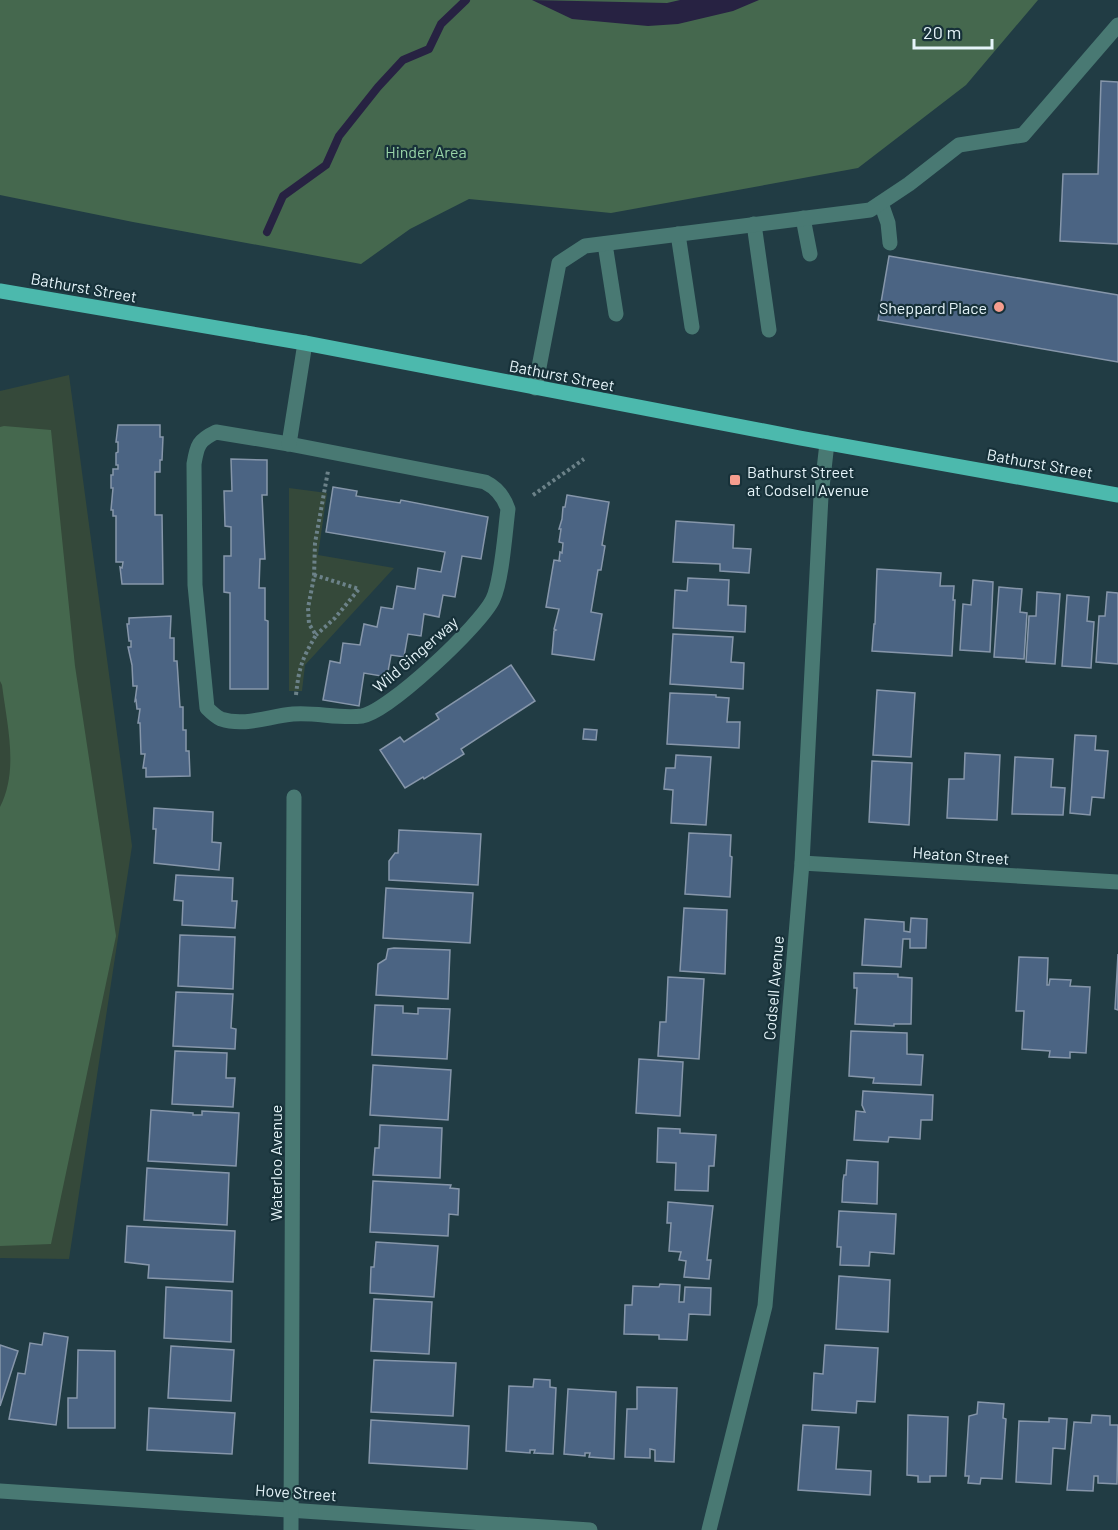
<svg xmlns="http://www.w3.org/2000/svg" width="1118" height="1530" viewBox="0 0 1118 1530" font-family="Barlow,sans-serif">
	<rect width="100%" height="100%" fill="#213c44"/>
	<g fill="#35493a">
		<polygon points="69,375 132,846 69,1259 0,1258 0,391"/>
		<polygon points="289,488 327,493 318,555 394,568 305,665 302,691 289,691"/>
	</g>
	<g fill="#45684e">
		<polygon points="0,0 1038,0 966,85 858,168 611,213 469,199 410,229 361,264 133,222 0,195"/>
		<path d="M4 426 51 430 75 666 116 936 51 1244 0 1246V807C19 770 7 725 2 685L0 681V427Z"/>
	</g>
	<polygon fill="#272242" points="532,0 667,3 680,0 759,0 733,11 678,24 648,26 572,19"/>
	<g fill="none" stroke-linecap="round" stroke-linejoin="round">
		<polyline stroke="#272242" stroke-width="8" points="267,232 283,196 326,165 339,136 378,87 403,60 429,49 441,24 466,0"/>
	</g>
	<g fill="#4b6483" stroke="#8696aa" stroke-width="1.5">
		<polygon points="1101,81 1118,82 1118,244 1060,241 1063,174 1098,174"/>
		<polygon points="889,256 1118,295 1118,362 878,320"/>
		<polygon points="118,425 160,425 160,437 163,437 162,460 160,460 160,472 155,472 155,515 162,515 163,584 122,584 120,567 122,568 123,562 116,562 116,516 113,516 113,510 111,510 113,488 111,488 111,475 113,475 113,469 118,469 118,465 116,465 116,453 118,452 118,442 116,442"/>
		<polygon points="231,459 267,460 267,495 262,495 265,559 260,559 259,588 265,588 265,620 268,621 268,689 230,689 230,593 224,592 224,556 231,556 231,527 225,526 224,491 232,491"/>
		<polygon points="333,487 357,491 356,496 400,503 401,500 488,517 481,559 462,556 455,597 443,595 439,617 424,614 421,636 408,634 404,657 391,655 387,677 364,673 359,706 323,700 330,661 340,663 343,643 360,645 364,624 377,627 381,607 393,609 397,586 415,589 418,568 441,572 445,552 326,532"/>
		<polygon points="567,495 609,502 602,545 605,546 601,570 598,570 591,612 602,614 594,660 552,654 554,631 556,630 554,629 559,609 546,607 554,560 561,561 559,561 560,552 562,553 563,543 559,542 561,529 559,529 562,519 563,507 565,507"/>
		<polygon points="676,521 734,525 733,548 751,549 749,573 720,571 720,564 673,562"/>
		<polygon points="877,569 941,573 940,586 954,586 953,600 955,600 952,656 872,651 874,624 875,624"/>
		<polygon points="688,578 729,580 728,605 746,606 745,632 673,628 675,590 687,591"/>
		<polygon points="973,580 993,582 990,652 960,650 963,604 971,605"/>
		<polygon points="999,587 1022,589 1020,612 1027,613 1024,659 994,657"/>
		<polygon points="1037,592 1060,594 1055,664 1026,662 1029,616 1036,616"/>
		<polygon points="1107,592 1118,593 1118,664 1096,662 1099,616 1105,616"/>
		<polygon points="1067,595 1089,597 1087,621 1094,622 1091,668 1062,666"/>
		<polygon points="171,616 170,638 174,638 174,661 177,661 180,707 183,707 183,730 186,730 186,751 189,751 190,776 146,777 146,768 143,768 145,754 141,754 140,723 138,723 140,709 137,709 136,700 135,701 137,686 133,686 132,665 128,647 131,647 131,641 129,641 127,624 129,624 129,618"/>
		<polygon points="673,634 733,637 731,662 744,663 743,689 670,684"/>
		<polygon points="511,665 535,701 461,749 464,754 424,779 423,777 405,788 380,750 400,737 404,742 439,719 436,714"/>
		<polygon points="877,690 915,693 911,757 873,755"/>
		<polygon points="670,693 716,695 716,697 729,698 727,722 740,722 739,748 667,744"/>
		<polygon points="584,729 597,730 596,740 583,739"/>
		<polygon points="1075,735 1096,736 1095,750 1108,751 1104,798 1092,797 1090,815 1070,813"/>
		<polygon points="965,753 1000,755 997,820 947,818 949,779 964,779"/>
		<polygon points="676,755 711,757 706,825 671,823 673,790 664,789 666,768 675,768"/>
		<polygon points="1015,757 1053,759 1051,787 1065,788 1063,815 1012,814"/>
		<polygon points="872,761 912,763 909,825 869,822"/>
		<polygon points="154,808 213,812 212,842 221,843 219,870 154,863 156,829 153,829"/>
		<polygon points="399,830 481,834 478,885 389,880 389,861 395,853 398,853"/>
		<polygon points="689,833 731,835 730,856 732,857 730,897 685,894"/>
		<polygon points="176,875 233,878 232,901 237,901 235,928 182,925 183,901 174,900"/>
		<polygon points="386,888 473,893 470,943 383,938"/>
		<polygon points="684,908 727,910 725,974 680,971"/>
		<polygon points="911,918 927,919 926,948 910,948 910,939 903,939 901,967 862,965 865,919 904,922 904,931 910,932"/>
		<polygon points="180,935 235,937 233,989 178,986"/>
		<polygon points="394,948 450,950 448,999 376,995 378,964 386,959 388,949"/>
		<polygon points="1118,954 1118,1010 1115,1009"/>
		<polygon points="1019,957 1048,958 1047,985 1049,985 1050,979 1071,980 1070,986 1090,987 1086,1053 1070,1052 1070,1058 1049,1057 1050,1051 1022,1049 1024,1011 1016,1011"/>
		<polygon points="854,973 898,974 898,977 912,978 911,1024 894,1024 894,1026 855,1024 857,988 854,988"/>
		<polygon points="668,977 704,979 699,1059 658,1056 660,1022 666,1022"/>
		<polygon points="176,992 233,994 231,1028 236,1029 235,1049 173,1046"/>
		<polygon points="375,1005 403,1006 403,1013 418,1014 418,1008 450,1009 447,1059 372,1055"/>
		<polygon points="851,1031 907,1033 907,1054 923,1055 921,1085 873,1083 874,1078 849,1076"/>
		<polygon points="175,1051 227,1053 226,1078 235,1078 233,1107 172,1104"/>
		<polygon points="639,1059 683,1062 680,1116 636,1113"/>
		<polygon points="373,1065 451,1070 448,1120 370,1115"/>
		<polygon points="863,1091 933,1095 932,1120 921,1120 920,1139 889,1137 888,1142 854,1140 856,1111 865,1112 862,1105"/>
		<polygon points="151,1110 193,1113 193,1115 202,1115 202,1111 239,1113 236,1166 148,1161"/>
		<polygon points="380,1125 442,1128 440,1178 373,1175 375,1148 379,1148"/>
		<polygon points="658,1128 680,1129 680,1133 716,1135 714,1166 709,1166 708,1191 675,1190 676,1163 657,1162"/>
		<polygon points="847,1160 878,1162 877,1204 842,1202 843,1181 844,1175 846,1175"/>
		<polygon points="147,1168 229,1173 227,1225 144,1220"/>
		<polygon points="373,1181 451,1185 450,1188 459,1189 458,1215 449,1214 448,1236 370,1232"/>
		<polygon points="668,1202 713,1206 707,1260 711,1260 709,1279 684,1277 686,1261 679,1260 681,1252 669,1251 671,1223 667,1223"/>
		<polygon points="839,1211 896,1214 894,1254 870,1252 869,1266 840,1265 841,1247 837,1247"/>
		<polygon points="127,1226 235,1231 233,1282 148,1278 149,1265 125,1262"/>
		<polygon points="376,1242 438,1246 434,1297 370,1293 371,1267 374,1267"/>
		<polygon points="839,1276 890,1280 888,1332 836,1329"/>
		<polygon points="660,1284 680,1285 679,1302 684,1302 685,1287 711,1288 710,1315 689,1314 687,1340 659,1339 659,1335 624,1334 625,1305 632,1305 633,1286 659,1287"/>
		<polygon points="166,1287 232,1291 231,1342 164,1338"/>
		<polygon points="374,1299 432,1302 429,1354 371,1351"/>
		<polygon points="44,1333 68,1337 56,1425 9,1419 18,1373 25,1374 30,1343 42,1345"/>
		<polygon points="0,1345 18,1351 0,1406"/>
		<polygon points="825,1345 878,1348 875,1402 857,1401 856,1413 812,1410 814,1373 823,1374"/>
		<polygon points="171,1346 234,1350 231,1401 168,1398"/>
		<polygon points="78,1350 115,1351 115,1428 68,1428 68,1398 77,1398"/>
		<polygon points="374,1360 456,1363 453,1416 371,1412"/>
		<polygon points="534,1379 550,1380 550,1387 556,1388 553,1454 534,1453 535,1450 530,1450 530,1453 506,1451 509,1386 533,1387"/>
		<polygon points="637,1387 677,1388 674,1462 655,1461 655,1450 650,1449 650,1458 625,1457 627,1409 637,1409"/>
		<polygon points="568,1389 616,1392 614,1459 589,1457 590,1453 585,1453 585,1456 564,1454"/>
		<polygon points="978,1402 1004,1404 1003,1418 1006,1419 1002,1479 981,1478 980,1484 968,1483 969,1476 965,1476 969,1416 977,1414"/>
		<polygon points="149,1408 235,1413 232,1454 147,1450"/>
		<polygon points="908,1415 948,1417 946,1476 930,1476 930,1482 918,1482 918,1476 907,1475"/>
		<polygon points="1092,1415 1110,1416 1110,1425 1118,1425 1117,1484 1098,1483 1098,1476 1094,1476 1093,1491 1067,1490 1074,1422 1091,1423"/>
		<polygon points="1049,1418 1067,1419 1065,1449 1053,1448 1051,1484 1016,1482 1019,1421 1049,1422"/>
		<polygon points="371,1420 469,1426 467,1469 369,1463"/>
		<polygon points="803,1425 839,1427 836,1469 871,1471 870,1495 798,1490"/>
	</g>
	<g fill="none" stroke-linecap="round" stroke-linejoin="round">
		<g stroke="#6c8289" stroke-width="4" stroke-dasharray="3 3" stroke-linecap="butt">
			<polyline points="533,495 584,459"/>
			<polyline points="314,575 359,589 335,618 316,635"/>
			<path d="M296 695C299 667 302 659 316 635L309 624 308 608 314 577 315 543 328 471"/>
		</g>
		<g stroke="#497973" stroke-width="15">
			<polyline points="881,203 888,223 890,243"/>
			<polyline points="803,218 810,254"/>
			<polyline points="754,224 769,330"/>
			<polyline points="678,234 692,327"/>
			<polyline points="605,244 616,314"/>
			<polyline points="535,388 559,263 585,246 870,210 909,184 959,145 1023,135 1118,25"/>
			<path d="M216 432 289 444 485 482C497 488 504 497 508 509 505 532 502 580 493 599 481 625 388 712 362 716 339 719 316 712 293 714 269 716 245 727 221 719 216 717 211 712 207 708L195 585 194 464C197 445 199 440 216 432Z"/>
			<polyline points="289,444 305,343"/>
			<polyline points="802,863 1118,882"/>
			<polyline points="0,1491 590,1530"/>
			<polyline points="291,1530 294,797"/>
			<polyline points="709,1530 765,1306 802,863 821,496 827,443"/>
		</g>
		<polyline stroke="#4cb9ad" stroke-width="15" points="0,291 305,343 800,438 1118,495"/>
	</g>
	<g fill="#f59d8e" stroke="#173139" stroke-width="2">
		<circle cx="999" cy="307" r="6"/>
		<rect x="729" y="474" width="12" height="12" rx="3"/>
	</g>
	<g text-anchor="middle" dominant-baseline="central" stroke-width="4.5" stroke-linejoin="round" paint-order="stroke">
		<g font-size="16" fill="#98d4a7" stroke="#173139">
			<text x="426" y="151">Hinder Area</text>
		</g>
		<g font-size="16" fill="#e5f4f9" stroke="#173139">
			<text transform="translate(84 287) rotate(10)">Bathurst Street</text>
			<text transform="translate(562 375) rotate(11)">Bathurst Street</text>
			<text transform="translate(1040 463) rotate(10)">Bathurst Street</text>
			<text transform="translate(415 654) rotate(-41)">Wild Gingerway</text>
			<text transform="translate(961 855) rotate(4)">Heaton Street</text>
			<text transform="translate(773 988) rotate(-85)">Codsell Avenue</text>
			<text transform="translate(275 1163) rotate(-90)">Waterloo Avenue</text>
			<text transform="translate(296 1492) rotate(4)">Hove Street</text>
		</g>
		<g font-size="16" fill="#e5f4f9" stroke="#173139" text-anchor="end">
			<text x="987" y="307">Sheppard Place</text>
			<text x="747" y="471" text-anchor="start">Bathurst Street<tspan x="747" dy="18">at Codsell Avenue</tspan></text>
		</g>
	</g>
	<path d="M914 39v9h78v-9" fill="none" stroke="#e5f4f9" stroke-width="3"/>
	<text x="923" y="39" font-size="18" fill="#e5f4f9" stroke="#173139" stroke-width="4.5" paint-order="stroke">20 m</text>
</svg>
